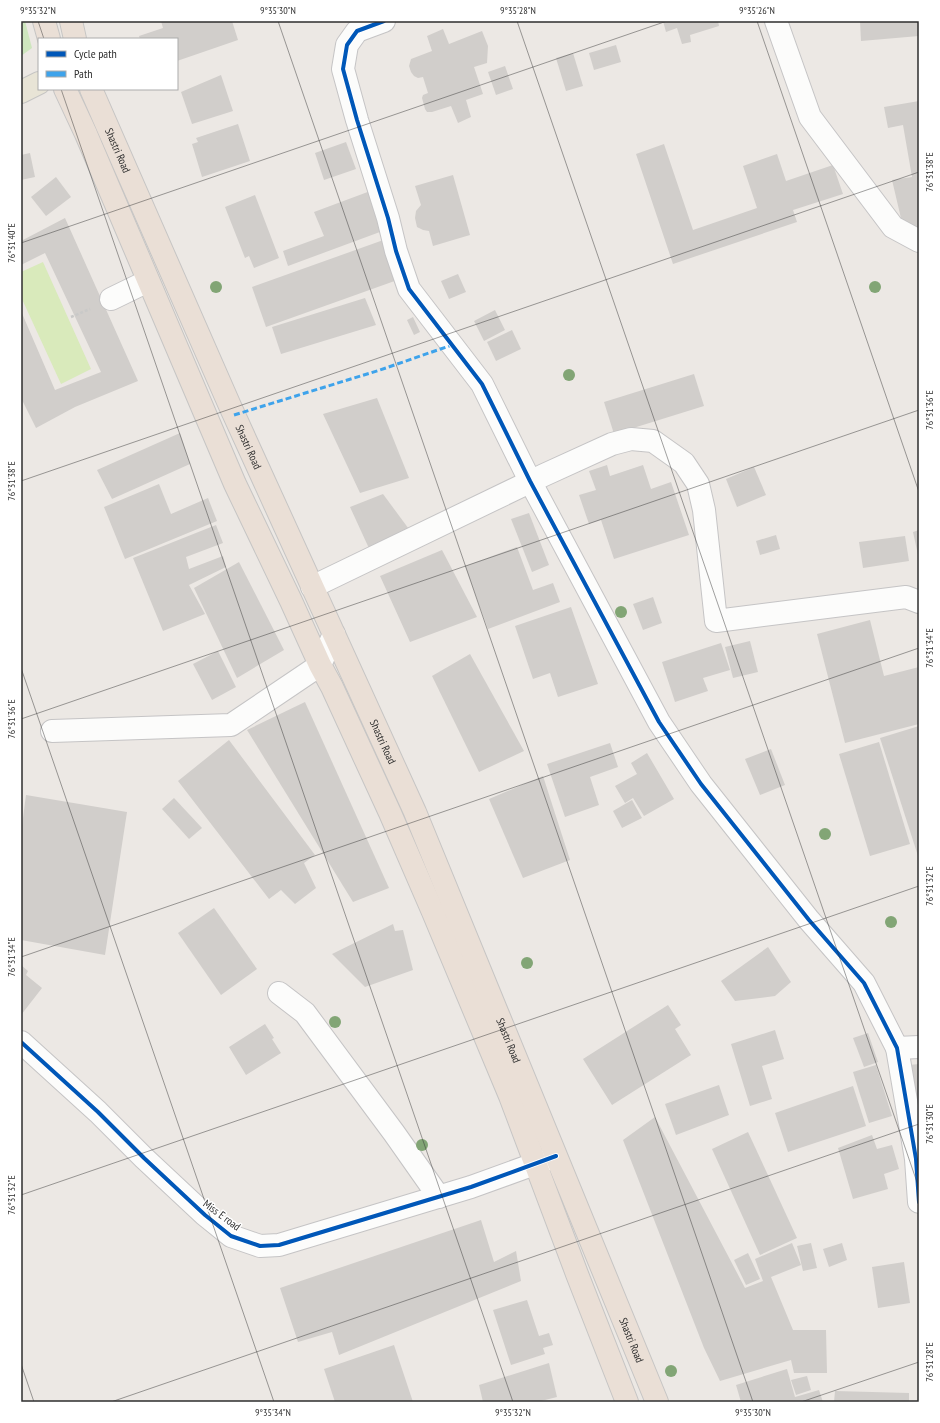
<svg xmlns="http://www.w3.org/2000/svg" width="940" height="1423" viewBox="0 0 940 1423" font-family="'PT Sans Narrow',sans-serif">
	<rect width="100%" height="100%" fill="#ece8e4"/>
	<polygon fill="#cee6be" points="21,21 25,21 32,48 21,56"/>
	<polygon fill="#d9eabb" points="43,262 91,369 61,384 21,297 21,272"/>
	<g fill="#d1cecb">
		<polygon points="161,21 232,21 238,40 177,61 177,39 140,39 139,36 163,28"/>
		<polygon points="663,21 718,21 719,26 690,35 691,42 682,44 677,28 666,32"/>
		<polygon points="860,21 919,21 919,36 861,41"/>
		<polygon points="443,29 449,44 482,31 488,46 487,63 474,67 483,94 466,100 471,117 458,123 451,106 432,112 427,112 425,109 422,98 423,95 428,93 423,77 418,78 414,76 411,72 409,66 411,59 432,51 427,36"/>
		<polygon points="616,45 621,62 594,70 589,53"/>
		<polygon points="573,53 583,86 566,91 556,58"/>
		<polygon points="505,66 513,89 496,95 488,72"/>
		<polygon points="221,75 233,111 192,124 181,92"/>
		<polygon points="919,101 919,228 904,231 892,180 912,177 903,125 888,128 884,107"/>
		<polygon points="238,124 250,161 202,177 192,144 198,142 196,138"/>
		<polygon points="346,142 356,169 324,180 315,153"/>
		<polygon points="664,144 693,230 757,208 743,166 777,154 786,181 833,165 843,194 793,210 797,222 673,264 636,154"/>
		<polygon points="30,153 35,177 21,180 21,155"/>
		<polygon points="453,175 470,235 433,246 429,231 423,230 417,227 415,218 416,211 421,205 415,186"/>
		<polygon points="56,177 71,197 46,216 31,197"/>
		<polygon points="373,190 388,229 288,266 283,251 324,236 314,212"/>
		<polygon points="255,195 279,258 254,268 249,256 245,258 225,207"/>
		<polygon points="65,218 138,381 75,407 36,428 21,398 21,311 55,390 101,372 45,253 21,265 21,241"/>
		<polygon points="389,238 403,278 266,327 252,287"/>
		<polygon points="458,274 466,292 449,299 441,281"/>
		<polygon points="365,298 376,325 281,354 272,327"/>
		<polygon points="495,310 505,330 484,341 474,321"/>
		<polygon points="413,317 420,332 414,335 407,320"/>
		<polygon points="512,330 521,349 496,361 487,342"/>
		<polygon points="694,374 704,406 614,434 604,402"/>
		<polygon points="377,398 409,478 360,493 323,414"/>
		<polygon points="180,433 190,464 112,499 97,470"/>
		<polygon points="607,465 610,476 643,465 651,489 671,482 689,535 614,559 601,520 589,524 579,495 596,490 589,471"/>
		<polygon points="754,467 766,495 737,507 726,479"/>
		<polygon points="159,484 171,514 208,498 217,521 125,559 104,507"/>
		<polygon points="383,494 417,540 373,557 350,507"/>
		<polygon points="529,513 549,565 532,572 511,519"/>
		<polygon points="216,525 223,543 186,557 189,569 223,556 226,567 189,585 205,614 163,631 133,558"/>
		<polygon points="919,530 919,555 918,555 913,532"/>
		<polygon points="776,535 780,549 760,555 756,541"/>
		<polygon points="905,536 909,561 863,568 859,542"/>
		<polygon points="517,547 533,590 553,583 560,602 488,629 465,566"/>
		<polygon points="442,550 477,617 410,642 380,576"/>
		<polygon points="239,562 284,650 237,678 194,588"/>
		<polygon points="653,597 662,623 643,630 633,604"/>
		<polygon points="571,607 598,684 558,697 550,673 533,679 515,626"/>
		<polygon points="870,620 884,676 919,667 919,724 845,743 817,634"/>
		<polygon points="750,641 758,672 733,678 725,647"/>
		<polygon points="721,643 730,670 703,678 708,691 675,702 662,662"/>
		<polygon points="218,651 236,687 212,700 193,664"/>
		<polygon points="470,654 524,751 479,772 432,676"/>
		<polygon points="305,702 389,888 353,902 247,730"/>
		<polygon points="919,726 919,859 880,738"/>
		<polygon points="229,740 315,855 304,863 316,888 295,904 281,890 269,899 178,781"/>
		<polygon points="879,742 910,844 870,856 839,754"/>
		<polygon points="610,743 618,767 590,777 599,805 565,817 547,764"/>
		<polygon points="771,749 785,785 760,795 745,759"/>
		<polygon points="647,753 674,799 644,816 633,798 625,803 615,786 637,774 631,763"/>
		<polygon points="543,776 570,860 523,878 489,799"/>
		<polygon points="26,795 127,812 105,955 21,940 21,833"/>
		<polygon points="174,798 202,828 189,839 162,809"/>
		<polygon points="632,800 642,818 622,828 613,811"/>
		<polygon points="214,908 257,969 221,995 178,933"/>
		<polygon points="393,924 395,931 403,930 413,970 365,987 332,954"/>
		<polygon points="768,947 791,982 775,996 735,1001 721,981"/>
		<polygon points="21,965 28,971 26,975 42,988 21,1015"/>
		<polygon points="668,1005 681,1025 675,1029 691,1055 612,1105 583,1059"/>
		<polygon points="265,1024 274,1038 272,1039 281,1053 246,1075 229,1047"/>
		<polygon points="775,1030 784,1059 762,1066 772,1099 750,1106 731,1044"/>
		<polygon points="868,1033 878,1062 864,1067 853,1038"/>
		<polygon points="919,1064 919,1123 909,1065"/>
		<polygon points="876,1065 892,1116 869,1123 853,1072"/>
		<polygon points="719,1085 729,1115 676,1135 665,1104"/>
		<polygon points="853,1086 866,1126 788,1152 775,1113"/>
		<polygon points="655,1117 745,1288 763,1281 755,1259 792,1243 801,1265 771,1277 793,1330 826,1330 827,1373 794,1373 791,1360 720,1381 704,1348 623,1140"/>
		<polygon points="748,1132 797,1238 760,1255 712,1149"/>
		<polygon points="872,1135 877,1149 892,1145 899,1169 884,1174 888,1189 853,1199 838,1148"/>
		<polygon points="481,1220 494,1262 516,1251 521,1281 339,1355 332,1332 298,1342 280,1288"/>
		<polygon points="811,1243 817,1268 803,1271 797,1246"/>
		<polygon points="842,1243 847,1260 829,1267 823,1249"/>
		<polygon points="748,1253 760,1279 746,1285 734,1260"/>
		<polygon points="904,1262 910,1303 878,1308 872,1267"/>
		<polygon points="527,1300 539,1336 549,1333 553,1345 543,1348 545,1354 511,1365 493,1310"/>
		<polygon points="394,1345 413,1402 335,1402 324,1369"/>
		<polygon points="549,1363 557,1397 537,1402 483,1402 479,1385"/>
		<polygon points="787,1369 795,1397 819,1390 823,1402 741,1402 736,1385"/>
		<polygon points="807,1376 811,1390 796,1395 791,1380"/>
		<polygon points="835,1391 909,1393 909,1402 834,1402"/>
	</g>
	<g fill="none" stroke-linecap="round" stroke-linejoin="round">
		<defs>
			<g id="minor">
				<polyline points="384,21 357,31 347,45 343,69 357,120 388,218 396,251 409,289 482,384 530,481 659,722 701,784 809,920 864,983 897,1048 916,1159 919,1202"/>
				<polyline points="776,21 810,117 893,227 919,241"/>
				<polyline points="111,299 148,281"/>
				<polyline points="312,587 544,475 612,444 631,439 653,441 684,463 698,484 704,510 716,621 906,597 919,602"/>
				<polyline points="52,731 231,725 320,665 334,634"/>
				<polyline points="279,993 305,1013 394,1133 439,1197"/>
				<polyline points="21,1042 98,1112 144,1158 205,1215 231,1236 260,1246 279,1245 471,1187 554,1157"/>
				<polyline points="897,1048 919,1047"/>
			</g>
			<polyline id="major" points="21,92 39,83"/>
			<g id="highway">
				<polyline points="44,21 49,39"/>
				<polyline points="71,21 75,39"/>
				<polyline points="65,89 86,134 235,484 291,601 320,665 332,687 390,813 433,912 510,1096 577,1274 627,1402"/>
				<path id="s1" d="M91 89 230 406 415 812 657 1402"/>
			</g>
		</defs>
		<use href="#minor" stroke="#c5c4c5" stroke-width="24"/>
		<use href="#major" stroke="#c6c5c4" stroke-width="24"/>
		<use href="#highway" stroke="#c6c5c4" stroke-width="24"/>
		<polyline stroke="#c9c9c8" stroke-width="2.5" stroke-dasharray="3 2" stroke-linecap="butt" points="71,317 90,309"/>
		<use href="#minor" stroke="#fcfcfb" stroke-width="22"/>
		<use href="#major" stroke="#e8e4d6" stroke-width="22"/>
		<use href="#highway" stroke="#eadfd6" stroke-width="22"/>
		<polyline stroke="#3ea3eb" stroke-width="3" stroke-dasharray="6 3" stroke-linecap="butt" points="234,415 380,370 452,345"/>
		<defs>
			<g id="cycleway">
				<polyline points="384,21 357,31 347,45 343,69 357,120 388,218 396,251 409,289 482,384 530,481 659,722 701,784 809,920 864,983 897,1048 916,1159 919,1202"/>
				<polyline points="21,1042 98,1112 144,1158 205,1215 231,1236 260,1246 279,1245 471,1187 556,1156"/>
			</g>
		</defs>
		<use href="#cycleway" stroke="#fff" stroke-width="6"/>
		<use href="#cycleway" stroke="#0057b8" stroke-width="4"/>
	</g>
	<g fill="#82a575">
		<circle cx="216" cy="287" r="6"/>
		<circle cx="875" cy="287" r="6"/>
		<circle cx="569" cy="375" r="6"/>
		<circle cx="621" cy="612" r="6"/>
		<circle cx="825" cy="834" r="6"/>
		<circle cx="891" cy="922" r="6"/>
		<circle cx="527" cy="963" r="6"/>
		<circle cx="335" cy="1022" r="6"/>
		<circle cx="422" cy="1145" r="6"/>
		<circle cx="671" cy="1371" r="6"/>
	</g>
	<path fill="none" stroke="#2e2e2e" stroke-width="1" stroke-opacity="0.45" d="M38 21 44 39M278 21 753 1402M517 21 919 1188M757 21 919 492M61 89 513 1402M21 243 667 21M21 481 919 172M21 668 274 1402M21 719 919 410M21 957 919 648M21 1195 919 886M21 1364 34 1402M111 1402 919 1124M801 1402 919 1362"/>
	<g text-anchor="middle" dominant-baseline="central" stroke-width="3" stroke-linejoin="round" paint-order="stroke">
		<g font-size="11" fill="#2e2e2e" stroke="#fff">
			<text stroke="none"><textPath href="#s1" startOffset="67">Shastri Road</textPath></text>
			<text stroke="none"><textPath href="#s1" startOffset="391">Shastri Road</textPath></text>
			<text stroke="none"><textPath href="#s1" startOffset="715">Shastri Road</textPath></text>
			<text stroke="none"><textPath href="#s1" startOffset="1039">Shastri Road</textPath></text>
			<text transform="translate(222 1215) rotate(37)">Miss E road</text>
			<text stroke="none"><textPath href="#s1" startOffset="1363">Shastri Road</textPath></text>
		</g>
	</g>
	<rect width="940" height="1423" fill="none" stroke="#ffffff" stroke-width="44"/>
	<rect x="38" y="38" width="140" height="52" fill="#ffffff" stroke="#ababab"/>
	<rect x="46" y="51" width="20" height="6" fill="#0057b8" stroke="#ababab"/>
	<text x="74" y="58" font-size="12" fill="#2e2e2e">Cycle path</text>
	<rect x="46" y="71" width="20" height="6" fill="#3ea3eb" stroke="#ababab"/>
	<text x="74" y="78" font-size="12" fill="#2e2e2e">Path</text>
	<rect x="22" y="22" width="896" height="1379" fill="none" stroke="#2e2e2e" stroke-width="1.5"/>
	<g font-size="10" text-anchor="middle" fill="#2e2e2e">
		<text x="38" y="14">9°35'32"N</text>
		<text x="278" y="14">9°35'30"N</text>
		<text x="518" y="14">9°35'28"N</text>
		<text x="757" y="14">9°35'26"N</text>
		<text transform="translate(929 172) rotate(-90)" y="4">76°31'38"E</text>
		<text transform="translate(11 243) rotate(-90)" y="4">76°31'40"E</text>
		<text transform="translate(929 410) rotate(-90)" y="4">76°31'36"E</text>
		<text transform="translate(11 481) rotate(-90)" y="4">76°31'38"E</text>
		<text transform="translate(929 648) rotate(-90)" y="4">76°31'34"E</text>
		<text transform="translate(11 719) rotate(-90)" y="4">76°31'36"E</text>
		<text transform="translate(929 886) rotate(-90)" y="4">76°31'32"E</text>
		<text transform="translate(11 957) rotate(-90)" y="4">76°31'34"E</text>
		<text transform="translate(929 1124) rotate(-90)" y="4">76°31'30"E</text>
		<text transform="translate(11 1195) rotate(-90)" y="4">76°31'32"E</text>
		<text transform="translate(929 1362) rotate(-90)" y="4">76°31'28"E</text>
		<text x="273" y="1416">9°35'34"N</text>
		<text x="513" y="1416">9°35'32"N</text>
		<text x="753" y="1416">9°35'30"N</text>
	</g>
</svg>
